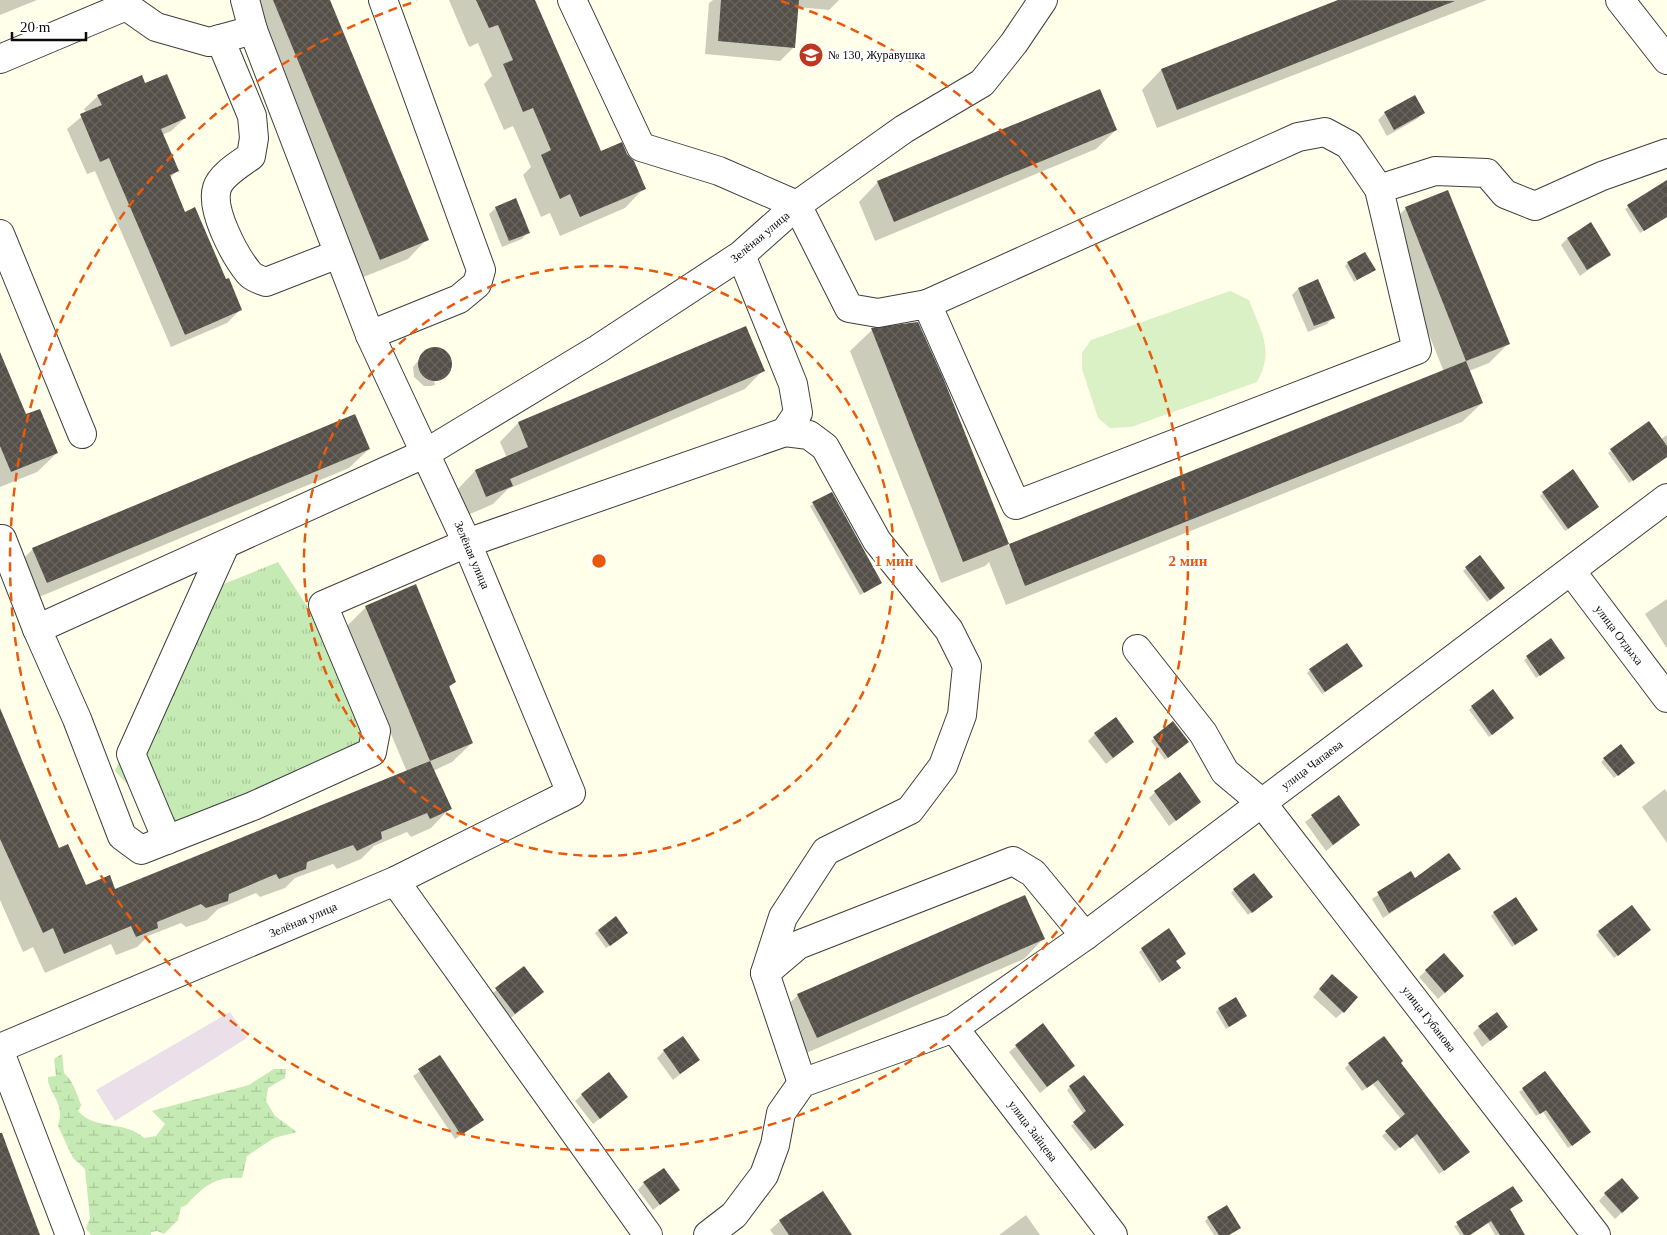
<svg xmlns="http://www.w3.org/2000/svg" width="1667" height="1235" viewBox="0 0 1667 1235" font-family="'Times New Roman',serif">
	<defs>
		<pattern id="wetland-marsh" width="20" height="14" patternUnits="userSpaceOnUse" patternTransform="scale(1.25)"><rect width="20" height="14" fill="#c5eab3"/><path d="M1 5h8M5 5V1M11 12h8M15 12V8" fill="none" stroke="#a8c799"/></pattern>
		<pattern id="park-tufts" width="24" height="20" patternUnits="userSpaceOnUse" patternTransform="scale(1.25)"><rect width="24" height="20" fill="#c5eab3"/><path d="M3 7l-1-3M5 7V3M7 7l1-3M15 17l-1-3M17 17v-4M19 17l1-3" fill="none" stroke="#a8c799"/></pattern>
		<pattern id="building-cross-hatch" width="8" height="8" patternUnits="userSpaceOnUse" patternTransform="scale(1.25)"><rect width="8" height="8" fill="#544f48"/><path d="M0 0l8 8M0 8l8-8" fill="none" stroke="#68645e"/></pattern>
	</defs>
	<rect width="100%" height="100%" fill="#ffffea"/>
	<polygon fill="#ebdfea" points="230,1012 247,1038 115,1121 96,1090"/>
	<path fill="url(#wetland-marsh)" d="M62 1054 64 1073C73 1081 77 1094 81 1105L78 1111C96 1131 125 1120 144 1138L156 1136 165 1124 152 1111 249 1085 274 1069H286L285 1078 268 1088 266 1101 275 1116 297 1132 274 1138 247 1156 242 1178C221 1176 208 1182 193 1198 188 1202 188 1206 181 1207L178 1220 164 1234 157 1231 151 1232V1235H91L86 1228 90 1218 85 1169 73 1158 58 1126C66 1101 47 1093 48 1077L56 1076 54 1059Z"/>
	<polygon fill="url(#park-tufts)" points="278,562 318,623 361,734 359,745 174,832 115,771 187,599"/>
	<path fill="#d9f1c5" d="M1230 291 1249 300C1261 333 1275 349 1257 382L1131 427 1110 428 1098 418 1082 369V353L1091 340Z"/>
	<g fill="#0003">
		<polygon points="0,0 37,0 0,15"/>
		<polygon points="246,0 329,0 427,239 408,259 361,278"/>
		<polygon points="449,0 534,0 600,153 644,188 625,208 560,236 550,213 541,217 523,175 531,167 513,126 504,130 484,84 492,76 478,43 469,47"/>
		<polygon points="713,0 839,0 829,10 797,7 794,47 780,61 705,54 709,3"/>
		<polygon points="1341,0 1487,0 1157,128 1142,90 1161,70"/>
		<polygon points="145,85 185,118 171,131 162,135 178,170 170,178 185,213 241,309 227,323 171,347 95,171 87,174 67,129 86,113 84,109 98,96"/>
		<polygon points="1385,113 1423,113 1417,119 1387,136 1378,120"/>
		<polygon points="1116,130 1096,149 875,241 859,202 878,182"/>
		<polygon points="1667,182 1667,217 1640,233 1625,209"/>
		<polygon points="496,208 528,232 522,239 502,247 489,214"/>
		<polygon points="1406,208 1508,344 1489,363 1469,371 1482,403 1462,422 1006,605 989,562 985,566 941,583 850,351 872,330 917,323 942,380 1008,546 1444,372 1386,228"/>
		<polygon points="1567,239 1609,255 1580,276 1561,245"/>
		<polygon points="1348,263 1374,270 1354,282 1345,266"/>
		<polygon points="1298,289 1333,317 1327,324 1308,332 1292,295"/>
		<polygon points="434,348 441,349 448,355 451,362 449,372 434,382 435,384 438,383 432,386 424,386 414,377 413,367 427,350"/>
		<polygon points="0,354 25,416 57,453 37,472 0,487"/>
		<polygon points="763,370 745,389 508,489 493,504 468,515 457,490 475,471 507,458 500,442 518,423"/>
		<polygon points="1649,423 1661,439 1667,435 1667,456 1629,483 1608,453"/>
		<polygon points="369,449 349,468 27,602 14,568 33,549"/>
		<polygon points="1573,471 1595,509 1565,531 1540,496"/>
		<polygon points="832,494 880,583 860,595 810,506"/>
		<polygon points="1480,557 1501,591 1487,602 1463,571"/>
		<polygon points="416,586 455,682 449,688 472,743 452,762 433,771 450,808 431,828 411,837 407,832 374,846 361,859 337,869 333,864 295,878 285,888 260,897 256,893 218,909 207,920 186,927 181,923 148,936 137,947 116,955 111,944 45,973 33,947 23,952 0,900 0,711 59,849 86,887 115,891 407,772 346,627 366,607"/>
		<polygon points="1667,599 1667,647 1666,647 1645,614"/>
		<polygon points="1551,640 1561,661 1536,678 1524,660"/>
		<polygon points="1358,669 1322,694 1307,673 1310,670"/>
		<polygon points="1472,707 1510,721 1489,737 1469,710"/>
		<polygon points="1173,723 1184,745 1165,760 1151,741"/>
		<polygon points="1095,734 1133,742 1106,764 1088,741"/>
		<polygon points="1604,759 1631,765 1614,778 1601,762"/>
		<polygon points="1665,789 1667,792 1667,843 1642,807"/>
		<polygon points="1155,792 1200,802 1169,826 1149,798"/>
		<polygon points="1338,797 1358,825 1326,851 1305,822"/>
		<polygon points="1459,869 1383,918 1372,899 1411,873 1415,880"/>
		<polygon points="1234,890 1268,900 1248,915 1231,893"/>
		<polygon points="1494,913 1533,933 1512,947 1491,916"/>
		<polygon points="615,918 623,936 606,948 595,933"/>
		<polygon points="1599,932 1647,933 1614,958 1596,935"/>
		<polygon points="1043,939 1024,959 797,1057 778,1014 798,995"/>
		<polygon points="1142,949 1175,961 1176,971 1159,983 1139,952"/>
		<polygon points="1444,955 1456,983 1438,999 1419,977"/>
		<polygon points="524,968 536,998 508,1020 489,996"/>
		<polygon points="1326,982 1343,1012 1336,1018 1313,997"/>
		<polygon points="1219,1009 1246,1016 1226,1029 1216,1012"/>
		<polygon points="1043,1025 1066,1072 1040,1093 1009,1052"/>
		<polygon points="1479,1027 1507,1027 1482,1047 1473,1033"/>
		<polygon points="664,1051 698,1060 673,1080 657,1058"/>
		<polygon points="440,1057 482,1120 455,1139 413,1076"/>
		<polygon points="1399,1063 1464,1156 1439,1174 1412,1137 1395,1151 1382,1136 1401,1119 1373,1084 1362,1091 1345,1068 1349,1064"/>
		<polygon points="1545,1073 1586,1135 1568,1148 1543,1112 1536,1116 1519,1092"/>
		<polygon points="1070,1087 1120,1128 1091,1151 1071,1126 1084,1115 1067,1090"/>
		<polygon points="582,1095 627,1097 593,1124 575,1101"/>
		<polygon points="644,1183 678,1190 653,1210 638,1190"/>
		<polygon points="1605,1194 1631,1204 1615,1219 1599,1201"/>
		<polygon points="1521,1201 1509,1210 1518,1235 1495,1235 1488,1223 1470,1235 1460,1235 1454,1226"/>
		<polygon points="1026,1215 1040,1235 999,1235"/>
		<polygon points="1208,1218 1237,1230 1229,1235 1214,1235 1205,1221"/>
		<polygon points="780,1221 851,1235 774,1235 770,1230"/>
	</g>
	<g fill="url(#building-cross-hatch)">
		<polygon points="273,0 330,0 429,240 380,260"/>
		<polygon points="476,0 535,0 601,151 622,142 627,154 634,161 646,189 580,217 570,194 560,199 541,155 551,150 533,108 523,112 503,64 513,60 498,25 489,28"/>
		<polygon points="721,0 799,0 795,48 718,41"/>
		<polygon points="1338,0 1455,1 1177,110 1161,69"/>
		<polygon points="167,74 186,118 161,129 179,171 170,175 185,212 195,207 226,279 229,278 242,310 185,335 109,158 100,162 80,114 102,105 97,95 142,75 145,83"/>
		<polygon points="1100,89 1117,130 894,222 877,181"/>
		<polygon points="1415,95 1425,113 1394,130 1384,112"/>
		<polygon points="1667,180 1667,217 1644,231 1627,205"/>
		<polygon points="1448,190 1510,344 1466,361 1405,207"/>
		<polygon points="516,198 530,233 509,241 495,207"/>
		<polygon points="1591,222 1611,255 1587,270 1567,238"/>
		<polygon points="1365,252 1376,270 1357,280 1347,262"/>
		<polygon points="1318,279 1335,318 1314,326 1298,288"/>
		<polygon points="918,322 944,380 1009,544 963,562 871,328"/>
		<polygon points="746,326 765,371 510,479 513,486 486,497 475,470 528,447 518,422"/>
		<circle cx="435" cy="364" r="17"/>
		<polygon points="0,352 26,414 40,409 58,453 11,472 0,446"/>
		<polygon points="1466,361 1483,403 1025,586 1009,544"/>
		<polygon points="355,414 370,449 47,583 32,548"/>
		<polygon points="1649,421 1667,446 1667,457 1633,481 1610,449"/>
		<polygon points="1573,469 1599,507 1568,529 1542,492"/>
		<polygon points="832,492 882,583 864,593 812,502"/>
		<polygon points="1480,555 1505,588 1490,600 1465,567"/>
		<polygon points="416,584 456,682 449,686 473,743 430,761 365,606"/>
		<polygon points="1551,638 1565,658 1540,676 1526,656"/>
		<polygon points="1347,643 1363,666 1325,692 1309,669"/>
		<polygon points="1493,689 1514,718 1492,735 1471,706"/>
		<polygon points="0,708 59,848 68,844 86,885 110,875 115,889 430,761 452,809 430,819 427,813 381,832 382,839 357,851 353,845 307,862 306,869 279,879 276,874 229,894 228,901 206,908 201,904 157,922 158,928 136,937 131,926 64,954 53,928 43,933 0,839"/>
		<polygon points="1116,717 1134,742 1113,758 1094,733"/>
		<polygon points="1173,721 1189,742 1168,758 1153,737"/>
		<polygon points="1621,744 1635,763 1618,776 1603,758"/>
		<polygon points="1180,772 1201,802 1176,821 1154,791"/>
		<polygon points="1339,795 1360,825 1333,845 1311,815"/>
		<polygon points="1449,853 1461,869 1389,913 1377,892 1411,871 1415,878"/>
		<polygon points="1254,873 1273,897 1252,913 1233,889"/>
		<polygon points="1025,895 1045,939 817,1038 797,994"/>
		<polygon points="1516,897 1538,930 1515,945 1493,912"/>
		<polygon points="1632,905 1651,930 1618,956 1598,931"/>
		<polygon points="616,916 628,933 610,946 598,930"/>
		<polygon points="1169,928 1186,954 1176,961 1181,968 1162,981 1141,948"/>
		<polygon points="1444,953 1464,976 1445,993 1425,970"/>
		<polygon points="524,966 544,992 515,1014 495,988"/>
		<polygon points="1332,974 1358,997 1344,1013 1319,989"/>
		<polygon points="1236,997 1247,1016 1229,1027 1218,1008"/>
		<polygon points="1497,1012 1508,1027 1490,1041 1478,1026"/>
		<polygon points="1043,1023 1075,1066 1047,1087 1015,1045"/>
		<polygon points="683,1036 700,1060 680,1074 663,1050"/>
		<polygon points="1384,1036 1403,1061 1401,1063 1470,1152 1444,1171 1417,1134 1400,1148 1385,1131 1405,1114 1378,1080 1367,1088 1348,1063"/>
		<polygon points="440,1055 484,1120 461,1135 418,1069"/>
		<polygon points="1545,1071 1591,1132 1572,1146 1546,1110 1540,1114 1522,1088"/>
		<polygon points="609,1072 628,1097 600,1119 581,1094"/>
		<polygon points="1084,1075 1124,1125 1095,1149 1073,1122 1086,1111 1069,1086"/>
		<polygon points="0,1133 2,1133 40,1235 0,1235"/>
		<polygon points="664,1168 680,1190 660,1205 643,1182"/>
		<polygon points="1622,1178 1639,1198 1622,1213 1604,1193"/>
		<polygon points="1513,1186 1523,1201 1510,1209 1525,1235 1500,1235 1491,1221 1470,1235 1464,1235 1456,1222"/>
		<polygon points="823,1191 852,1235 789,1235 779,1220"/>
		<polygon points="1227,1205 1241,1228 1229,1235 1219,1235 1207,1217"/>
	</g>
	<g fill="none" stroke-linecap="round" stroke-linejoin="round">
		<defs>
			<g id="minor">
				<polyline points="245,0 253,30"/>
				<polyline points="572,0 641,147 719,171 797,205 849,308 878,313 927,304 1016,505 1417,350 1379,189 1435,171 1487,173 1505,194 1535,206 1602,176 1667,153"/>
				<polyline points="1620,0 1667,60"/>
				<path d="M220 39 252 116 254 138 251 156C240 164 221 175 217 188 210 210 235 256 249 273 253 278 261 280 266 282L338 254"/>
				<polyline points="0,59 126,6 156,27 209,42 253,30 370,335 467,543 571,793 395,881 0,1048"/>
				<polyline points="0,234 82,434"/>
				<polyline points="741,255 793,384 798,413 785,432 467,543 323,605 376,731 372,752 253,806 141,850 122,836 77,719 37,629 426,453 598,349 741,255 797,205 904,129 982,83 1014,43 1043,0"/>
				<polyline points="927,304 1298,137 1325,132 1349,145 1379,189"/>
				<polyline points="370,335 459,299 477,284 481,270 383,0"/>
				<polyline points="2,539 37,629"/>
				<polyline points="1571,571 1667,698"/>
				<polyline points="1137,649 1203,733 1225,772 1262,803 1596,1235"/>
				<polyline points="167,840 131,754 225,545"/>
				<polyline points="395,881 648,1235"/>
				<polyline points="765,973 783,917 826,851 910,810 943,766 962,715 967,666 949,630 877,541 825,447 809,435 785,432"/>
				<polyline points="954,1028 1113,1235"/>
				<polyline points="0,1052 70,1235"/>
				<polyline points="802,1083 765,973 798,945 1013,861 1033,873 1085,936"/>
				<polyline points="708,1235 734,1215 764,1175 775,1145 781,1113 802,1083 954,1028 1085,936 1667,498"/>
			</g>
		</defs>
		<use href="#minor" stroke="#3e3e3e" stroke-width="30"/>
		<use href="#minor" stroke="#fff" stroke-width="28"/>
	</g>
	<g fill="none" stroke="#e8590c" stroke-width="2.5" stroke-dasharray="9 6">
		<circle cx="599" cy="561" r="295"/>
		<path d="M781 1A589 589 0 1 1 417 1"/>
	</g>
	<defs>
		<symbol id="school-disc" viewBox="-11 -11 22 22"><circle r="9.5" fill="#be3821" stroke="#fff"/><path d="M0-5L7-2L0 1L-7-2ZM-4 1L0 2.5L4 1V4Q0 6-4 4Z" fill="#fff"/></symbol>
	</defs>
	<g fill-rule="evenodd">
		<use href="#school-disc" x="797" y="41" width="28" height="28"/>
	</g>
	<g text-anchor="middle" dominant-baseline="central" stroke-width="5" stroke-linejoin="round" paint-order="stroke">
		<g font-size="12" fill="#0b0b0b" stroke="#fff" text-anchor="start">
			<text x="828" y="55">№ 130, Журавушка</text>
		</g>
		<g font-size="12" fill="#0b0b0b" stroke="#fff">
			<text transform="translate(760 237) rotate(-40)">Зелёная улица</text>
			<text transform="translate(472 555) rotate(67)">Зелёная улица</text>
			<text transform="translate(1619 635) rotate(53)">улица Отдыха</text>
			<text transform="translate(1312 765) rotate(-37)">улица Чапаева</text>
			<text transform="translate(303 920) rotate(-23)">Зелёная улица</text>
			<text transform="translate(1429 1019) rotate(52)">улица Губанова</text>
			<text transform="translate(1033 1131) rotate(53)">улица Зайцева</text>
		</g>
	</g>
	<circle cx="599" cy="561" r="8" fill="#e8590c" stroke="#fff" stroke-width="2.5"/>
	<g font-size="15" text-anchor="middle" font-weight="bold" fill="#e8590c" stroke="#fff" stroke-width="5" stroke-linejoin="round" paint-order="stroke">
		<text x="894" y="566">1 мин</text>
		<text x="1188" y="566">2 мин</text>
	</g>
	<path d="M12 32v8h74v-8" fill="none" stroke="#0b0b0b" stroke-width="2.5"/>
	<text x="20" y="32" font-size="15" fill="#0b0b0b" stroke="#ffffff" stroke-width="4" paint-order="stroke">20 m</text>
</svg>
